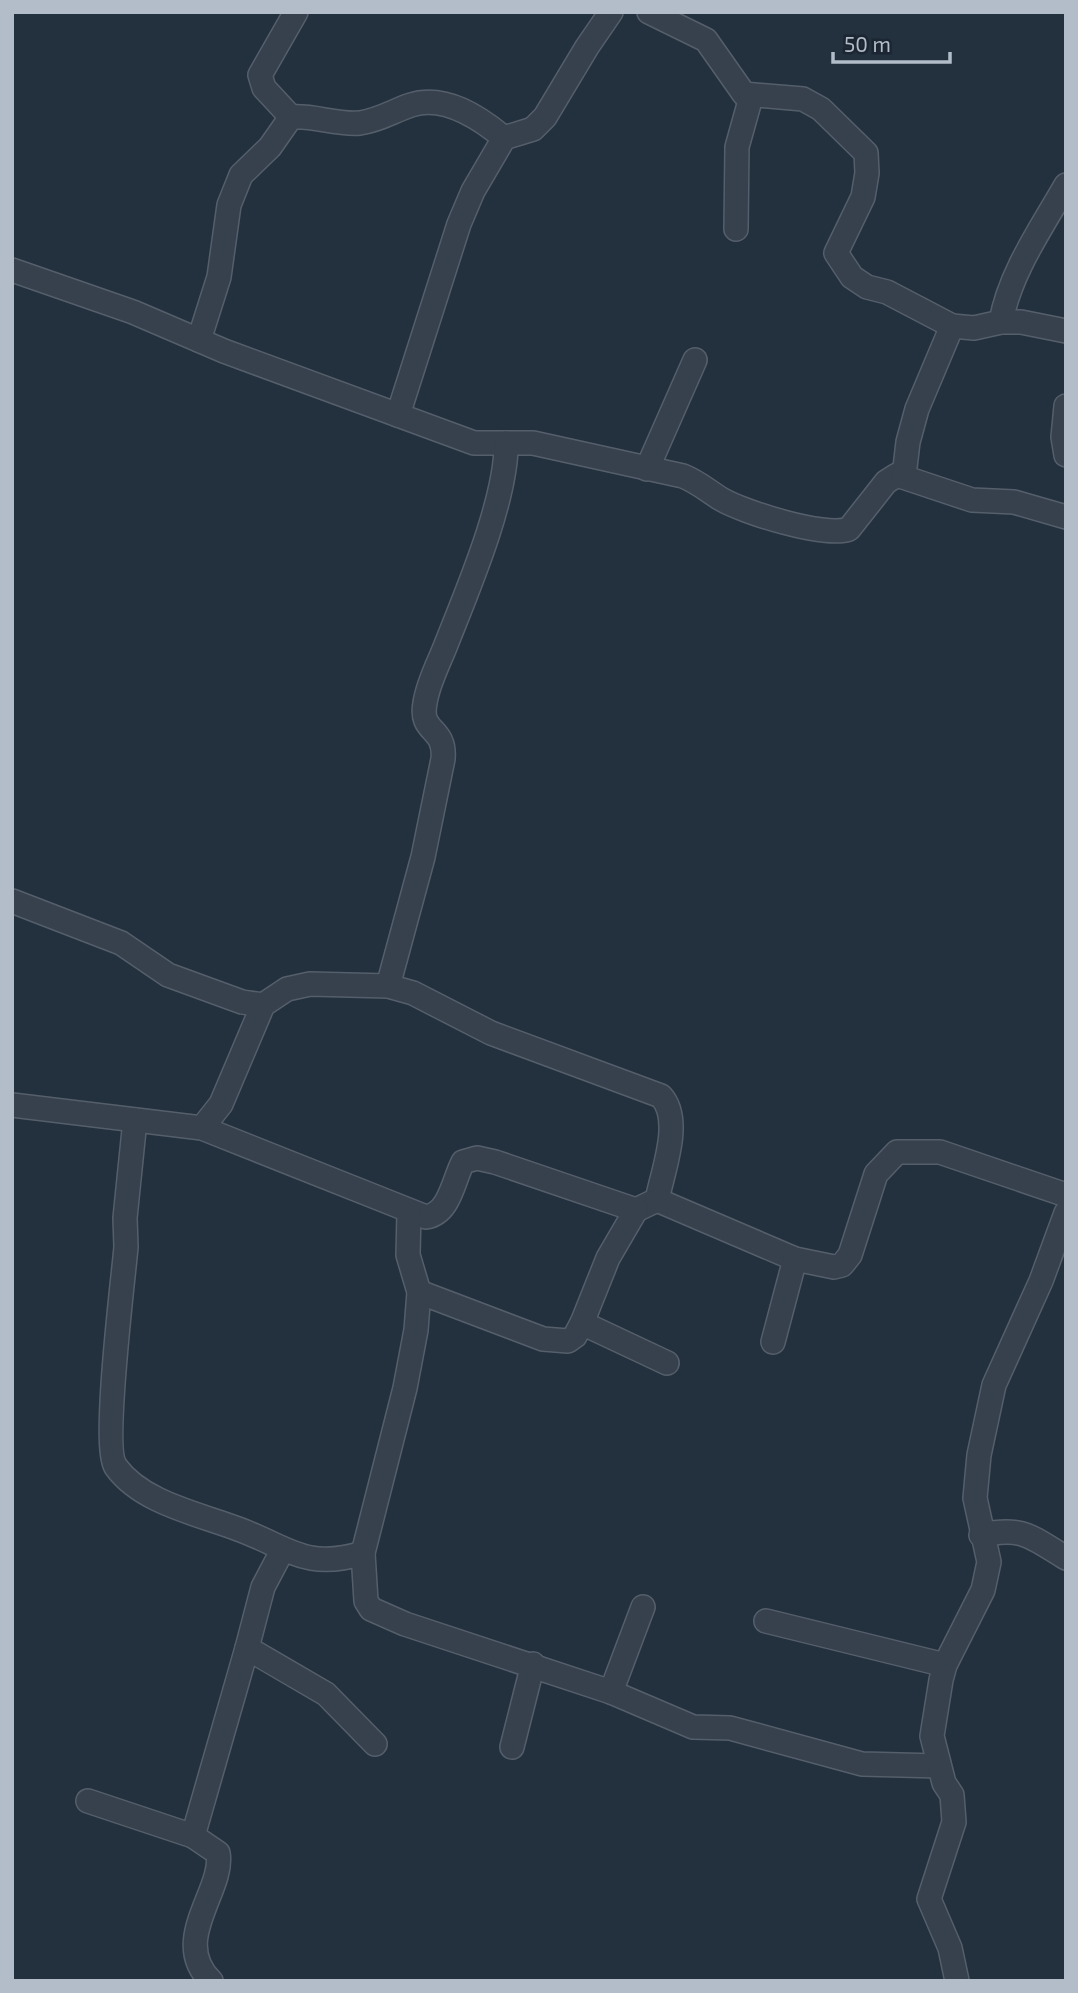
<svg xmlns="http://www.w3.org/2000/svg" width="1078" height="1993" viewBox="0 0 1078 1993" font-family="'Exo 2',sans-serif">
	<rect width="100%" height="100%" fill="#23303d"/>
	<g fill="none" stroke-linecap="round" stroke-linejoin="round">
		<defs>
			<g id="minor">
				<polyline points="649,12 706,40 744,94 803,99 821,109 866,153 867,173 863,197 836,253 852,277 867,287 887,292 952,326 974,328 1001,322 1021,322 1066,331"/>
				<polyline points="291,117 264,88 260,75 296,12"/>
				<polyline points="736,229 737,147 751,97"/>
				<path d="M12 270 133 312 224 351 474 443H533L683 476C698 482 708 491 721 499 743 512 825 538 849 529L886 482 897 475 972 500 1014 502 1066 517"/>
				<path d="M1001 322C1009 274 1042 227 1066 185"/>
				<path d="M199 340 219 277 229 205 241 175 270 147 291 117C314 115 336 125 360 123 380 120 393 111 411 105 445 94 480 118 504 138"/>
				<polyline points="1066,406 1063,437 1066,455"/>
				<polyline points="398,415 459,224 473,191 504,138 533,129 545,117 587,47 611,12"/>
				<polyline points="647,469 695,360"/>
				<polyline points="904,476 908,442 917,409 952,326"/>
				<polyline points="12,901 121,943 168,975 242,1002 263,1005"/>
				<path d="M388 986 423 857 443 759C446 726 419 734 425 703 428 682 440 661 447 642 468 589 507 498 506 443"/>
				<path d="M12 1105 202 1128 426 1217C450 1213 453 1181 463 1162L477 1158 495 1162 636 1210 657 1200"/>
				<path d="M135 1120 125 1218 126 1247C123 1281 102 1448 116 1467 142 1503 199 1514 238 1529 288 1547 305 1571 363 1553L366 1601 371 1609 405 1624 611 1692 693 1727 730 1728 862 1764 939 1766"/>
				<path d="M202 1128 221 1104 263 1005 287 989 310 984 388 986 413 993 491 1033 661 1096C683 1120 663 1170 657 1200"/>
				<polyline points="657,1200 795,1259 834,1267 842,1265 850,1255 876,1174 897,1152 940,1152 1066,1195"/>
				<polyline points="419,1292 543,1339 568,1341 575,1336 582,1323 608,1258 636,1210"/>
				<polyline points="582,1323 667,1363"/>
				<polyline points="773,1342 795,1259"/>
				<path d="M981 1535C1023 1526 1031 1537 1066 1558"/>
				<polyline points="282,1551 263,1587 247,1648 326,1694 375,1744"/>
				<polyline points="363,1553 405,1388 416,1330 419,1292 408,1255 409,1212"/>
				<polyline points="766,1621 945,1665"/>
				<polyline points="611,1692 643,1607"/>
				<polyline points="512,1747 533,1664"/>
				<path d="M88 1801 193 1836 218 1853C225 1890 169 1940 211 1981"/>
				<polyline points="193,1836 247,1648"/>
				<polyline points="957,1981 950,1948 929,1899 954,1822 952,1795 944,1783 932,1736 941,1680 945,1665 983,1590 989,1562 975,1498 979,1455 994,1385 1041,1281 1066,1213"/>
			</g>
		</defs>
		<use href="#minor" stroke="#555f6b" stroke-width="26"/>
		<use href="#minor" stroke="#37414d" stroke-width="23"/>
	</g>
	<rect width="1078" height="1993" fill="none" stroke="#b3bcc9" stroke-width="28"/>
	<path d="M833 52v10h117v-10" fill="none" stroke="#b3bcc9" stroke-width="3.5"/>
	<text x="844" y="52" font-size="21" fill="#b3bcc9" stroke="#1c2632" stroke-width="5" paint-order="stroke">50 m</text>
</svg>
